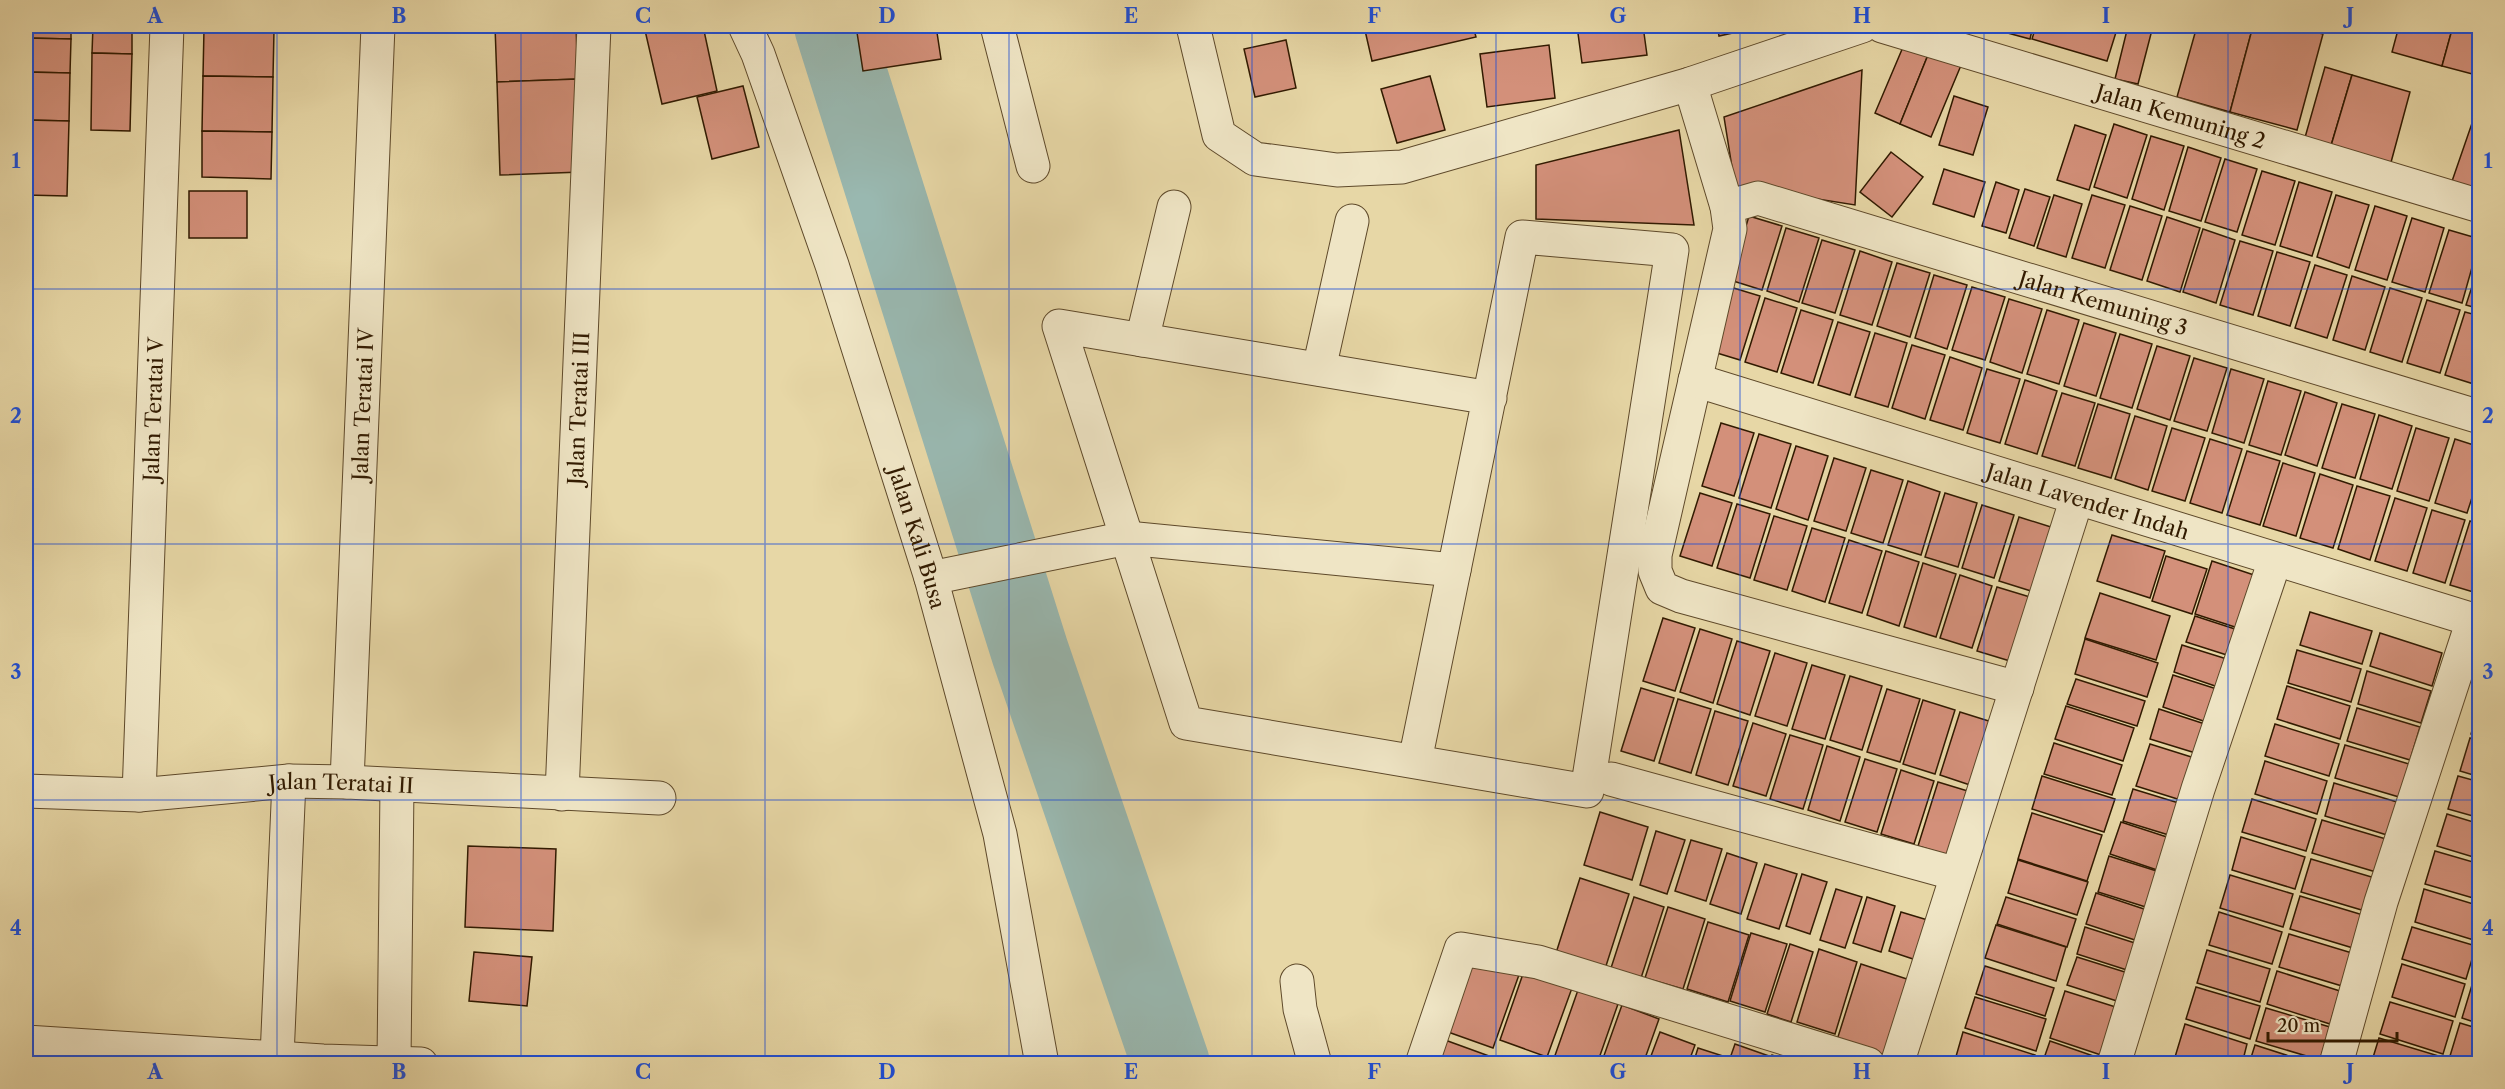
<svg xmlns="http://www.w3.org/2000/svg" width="2505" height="1089" viewBox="0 0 2505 1089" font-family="'Libre Caslon Text',serif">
	<rect width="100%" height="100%" fill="#e7d7a6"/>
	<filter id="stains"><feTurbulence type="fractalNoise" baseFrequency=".00333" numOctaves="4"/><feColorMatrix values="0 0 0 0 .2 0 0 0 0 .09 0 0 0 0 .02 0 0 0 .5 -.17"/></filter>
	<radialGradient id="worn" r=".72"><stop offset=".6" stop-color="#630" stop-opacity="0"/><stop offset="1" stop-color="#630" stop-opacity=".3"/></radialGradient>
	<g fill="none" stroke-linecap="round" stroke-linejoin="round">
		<polyline stroke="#99b8b0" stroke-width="78" points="833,26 1030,652 1171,1064"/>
	</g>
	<g fill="#d3907a" stroke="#311a00" stroke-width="1.5">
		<polygon points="26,26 71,26 71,39 26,38"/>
		<polygon points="93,26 132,26 132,54 92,53"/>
		<polygon points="204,26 274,26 274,30 204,29"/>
		<polygon points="495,26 576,26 578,79 497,82"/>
		<polygon points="644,26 703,26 717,91 662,104"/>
		<polygon points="856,26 936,26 941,59 863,71"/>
		<polygon points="1364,26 1473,26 1476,37 1372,61"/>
		<polygon points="1577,26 1643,26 1647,55 1582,63"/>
		<polygon points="1717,26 1764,26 1719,36"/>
		<polygon points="1985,26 2033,26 2030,39 1985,27"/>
		<polygon points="2036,26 2118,26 2107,61 2032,39"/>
		<polygon points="2128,26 2153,26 2138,84 2115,79"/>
		<polygon points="2197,26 2253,26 2230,112 2177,97"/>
		<polygon points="2253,26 2293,26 2323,34 2297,130 2230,112"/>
		<polygon points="2311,26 2325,26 2324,30"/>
		<polygon points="2399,26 2453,26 2442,66 2392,52"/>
		<polygon points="2453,26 2480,26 2480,76 2442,66"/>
		<polygon points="204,29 274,30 273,77 203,76"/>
		<polygon points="26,38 71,39 70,73 26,72"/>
		<polygon points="1286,40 1296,88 1255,97 1244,49"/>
		<polygon points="1906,40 1930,50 1900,124 1875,113"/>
		<polygon points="1549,45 1555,98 1487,107 1480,54"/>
		<polygon points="1930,50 1962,63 1931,137 1900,124"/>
		<polygon points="92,53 132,54 130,131 91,130"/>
		<polygon points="2325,67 2352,75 2330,149 2304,141"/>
		<polygon points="1862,70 1855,205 1735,186 1724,117"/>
		<polygon points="26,72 70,73 69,121 26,120"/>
		<polygon points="2352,75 2410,92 2390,166 2330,149"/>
		<polygon points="203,76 273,77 272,132 202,131"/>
		<polygon points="1430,76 1445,130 1397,143 1381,89"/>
		<polygon points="578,79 581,172 500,175 497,82"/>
		<polygon points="743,86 759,147 712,159 697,97"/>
		<polygon points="1954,96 1988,107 1973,155 1939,145"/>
		<polygon points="2479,103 2480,103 2480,197 2450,187"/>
		<polygon points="26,120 69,121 67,196 26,195"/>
		<polygon points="2114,124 2147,135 2127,198 2094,187"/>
		<polygon points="2075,125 2106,135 2089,190 2057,180"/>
		<polygon points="1679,130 1694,225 1536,219 1536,165"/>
		<polygon points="202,131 272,132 271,179 202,177"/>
		<polygon points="2151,136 2184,146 2164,210 2132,199"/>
		<polygon points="2188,147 2221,158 2201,221 2169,211"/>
		<polygon points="1891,152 1923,177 1892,217 1860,192"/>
		<polygon points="2225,159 2257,169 2237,232 2205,222"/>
		<polygon points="1944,169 1985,182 1974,217 1933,204"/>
		<polygon points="2262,171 2295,181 2275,245 2242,235"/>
		<polygon points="1996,182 2019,190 2006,233 1982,226"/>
		<polygon points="2299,182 2332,192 2312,256 2280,246"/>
		<polygon points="2025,189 2050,197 2034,246 2009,238"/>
		<rect x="189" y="191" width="58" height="47"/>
		<polygon points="2054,195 2082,204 2066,257 2037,248"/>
		<polygon points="2092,195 2125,205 2105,268 2072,258"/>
		<polygon points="2336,195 2369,205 2349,268 2317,257"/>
		<polygon points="2130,206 2162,216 2142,280 2110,270"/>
		<polygon points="2375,206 2407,216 2387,280 2355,270"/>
		<polygon points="1749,216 1782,226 1762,290 1730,280"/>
		<polygon points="2167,217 2200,228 2180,292 2147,281"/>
		<polygon points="2412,218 2444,228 2425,292 2392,282"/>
		<polygon points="1786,228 1819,238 1799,302 1767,291"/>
		<polygon points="2203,229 2235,240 2216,303 2183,292"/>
		<polygon points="2449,230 2480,239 2462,303 2429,293"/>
		<polygon points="1822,240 1855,250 1835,313 1802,303"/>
		<polygon points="2240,241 2273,251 2253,315 2220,305"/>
		<polygon points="1860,251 1892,262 1872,325 1840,315"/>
		<polygon points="2277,252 2310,262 2290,326 2258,316"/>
		<polygon points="2480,262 2480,309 2466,305"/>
		<polygon points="1897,263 1930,273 1910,337 1877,326"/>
		<polygon points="2315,265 2347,275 2327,338 2295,328"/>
		<polygon points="1934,275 1967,285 1947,349 1915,338"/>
		<polygon points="2352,276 2385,287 2365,350 2333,340"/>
		<polygon points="1727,286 1760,296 1740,360 1707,350"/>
		<polygon points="1972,287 2005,297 1985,360 1952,350"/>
		<polygon points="2390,288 2422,298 2402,362 2370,352"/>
		<polygon points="1765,298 1797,308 1777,372 1745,362"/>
		<polygon points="2009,299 2042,309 2022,373 1990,362"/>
		<polygon points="2427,300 2460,310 2440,373 2407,363"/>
		<polygon points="1801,310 1833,320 1813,383 1781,373"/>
		<polygon points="2047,310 2079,320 2059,384 2027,374"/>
		<polygon points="2465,312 2480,316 2480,379 2477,385 2445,375"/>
		<polygon points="1838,322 1870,332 1850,395 1818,385"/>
		<polygon points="2084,323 2116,333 2096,396 2064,386"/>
		<polygon points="1875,333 1907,343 1888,407 1855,397"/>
		<polygon points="2120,334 2152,344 2132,408 2100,398"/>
		<polygon points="1912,345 1945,355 1925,419 1892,408"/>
		<polygon points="2157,346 2190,356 2170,420 2137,409"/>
		<polygon points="1950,357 1982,368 1963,430 1930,420"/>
		<polygon points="2194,358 2227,368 2207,431 2174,421"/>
		<polygon points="1987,369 2020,379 2000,443 1967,433"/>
		<polygon points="2231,369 2264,379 2244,443 2212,433"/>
		<polygon points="2025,380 2057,391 2037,454 2005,444"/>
		<polygon points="2268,381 2301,391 2281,455 2249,445"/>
		<polygon points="2305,392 2337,403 2317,466 2285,455"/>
		<polygon points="2062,393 2095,403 2075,466 2042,456"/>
		<polygon points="2098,404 2130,414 2111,478 2078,468"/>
		<polygon points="2342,404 2375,414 2355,478 2322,468"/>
		<polygon points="2379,415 2412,426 2392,489 2360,479"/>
		<polygon points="2135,416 2167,426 2148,490 2115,479"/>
		<polygon points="1721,423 1754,433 1734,496 1702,486"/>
		<polygon points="2172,428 2205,438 2185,501 2152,491"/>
		<polygon points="2416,428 2449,438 2429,501 2397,491"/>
		<polygon points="1759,434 1791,444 1771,508 1739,498"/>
		<polygon points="2210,439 2242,449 2222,513 2190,503"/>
		<polygon points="2455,439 2480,447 2480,473 2467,513 2435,503"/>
		<polygon points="1796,446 1828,456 1808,520 1776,509"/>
		<polygon points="2247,451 2280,461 2260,525 2227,515"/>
		<polygon points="1834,458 1866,468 1846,531 1814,521"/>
		<polygon points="2283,463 2315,473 2296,536 2263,526"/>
		<polygon points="1871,470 1903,480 1883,543 1851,533"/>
		<polygon points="2320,474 2353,485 2333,548 2300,538"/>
		<polygon points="1908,481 1940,492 1921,555 1888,545"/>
		<polygon points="2357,486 2390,496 2370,560 2338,549"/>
		<polygon points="2480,490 2480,517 2472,515"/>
		<polygon points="1700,493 1732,503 1712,566 1680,556"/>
		<polygon points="1945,493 1977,503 1958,567 1925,557"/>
		<polygon points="2395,498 2427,508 2407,571 2375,561"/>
		<polygon points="1737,504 1770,514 1750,578 1717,568"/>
		<polygon points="1982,505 2014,515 1994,578 1962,568"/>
		<polygon points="2432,510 2465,520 2445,583 2413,573"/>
		<polygon points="1774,516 1807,526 1787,590 1754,580"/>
		<polygon points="2019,517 2051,527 2031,591 1999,581"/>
		<polygon points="2470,521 2480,524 2480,594 2450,585"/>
		<polygon points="1812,528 1845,538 1825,602 1792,591"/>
		<polygon points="2112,535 2165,551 2150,598 2097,581"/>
		<polygon points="1849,540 1882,551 1862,613 1829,603"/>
		<polygon points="1886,551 1919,562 1899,626 1867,615"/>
		<polygon points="2166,556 2207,569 2192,614 2152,601"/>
		<polygon points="2212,561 2257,576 2241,629 2195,614"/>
		<polygon points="1923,563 1956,574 1936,637 1904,627"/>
		<polygon points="1960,575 1992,586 1972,648 1940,638"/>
		<polygon points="1997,587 2030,597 2010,661 1977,651"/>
		<polygon points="2100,593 2170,616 2156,660 2085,638"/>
		<polygon points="2310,612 2372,631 2362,664 2300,645"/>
		<polygon points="2195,616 2238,630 2230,656 2186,642"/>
		<polygon points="1663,618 1695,628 1675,691 1643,681"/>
		<polygon points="1700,629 1732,639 1713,703 1680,692"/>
		<polygon points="2380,633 2442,653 2432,686 2370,666"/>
		<polygon points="2085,639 2158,663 2147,697 2075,674"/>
		<polygon points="1737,641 1770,651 1750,715 1717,704"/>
		<polygon points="2182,645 2230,660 2221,688 2174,672"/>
		<polygon points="2297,650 2361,669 2351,702 2288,683"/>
		<polygon points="1775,653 1807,663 1787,726 1755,716"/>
		<polygon points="1812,665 1845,675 1825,739 1792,729"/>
		<polygon points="2367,671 2431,691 2421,723 2358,704"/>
		<polygon points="2173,675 2223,691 2212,724 2163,707"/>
		<polygon points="1850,676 1882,686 1862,750 1830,740"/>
		<polygon points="2076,679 2145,701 2137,726 2067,704"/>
		<polygon points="2287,686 2350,706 2340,739 2277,719"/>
		<polygon points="1641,688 1674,698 1654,761 1621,751"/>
		<polygon points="1887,689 1920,699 1900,762 1867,752"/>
		<polygon points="1678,699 1711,709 1691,773 1659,763"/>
		<polygon points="1923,700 1955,710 1935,774 1903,764"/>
		<polygon points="2480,704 2480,737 2471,734"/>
		<polygon points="2066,706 2134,728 2123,761 2055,739"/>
		<polygon points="2357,708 2420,727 2410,760 2347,741"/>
		<polygon points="2159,709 2211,726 2202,755 2150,739"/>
		<polygon points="1715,711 1748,721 1728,785 1696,775"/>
		<polygon points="1960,712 1992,722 1973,786 1940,775"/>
		<polygon points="1753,723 1786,734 1766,796 1733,786"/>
		<polygon points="2275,724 2339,744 2329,776 2265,756"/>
		<polygon points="1790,735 1823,745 1803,809 1770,799"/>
		<polygon points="2470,738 2480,741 2480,777 2460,771"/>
		<polygon points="2054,743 2122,765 2112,795 2044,774"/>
		<polygon points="2150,744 2201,760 2187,802 2136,786"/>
		<polygon points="2345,745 2409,764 2399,797 2335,778"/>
		<polygon points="1827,746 1860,757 1840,821 1808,810"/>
		<polygon points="1865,759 1897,769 1877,832 1845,822"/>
		<polygon points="2265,761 2327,781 2317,814 2255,794"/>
		<polygon points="1901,770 1934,781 1914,844 1881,834"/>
		<polygon points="2042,776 2115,799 2104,832 2032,809"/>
		<polygon points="2458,776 2480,782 2480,818 2448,809"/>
		<polygon points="1938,782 1971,792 1951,856 1918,846"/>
		<polygon points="2334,783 2397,802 2387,835 2325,816"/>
		<polygon points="2133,789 2182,804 2172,836 2123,821"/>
		<polygon points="2252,799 2316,819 2306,851 2242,832"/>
		<polygon points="1600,812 1648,827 1632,880 1584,865"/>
		<polygon points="2032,813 2102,835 2087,881 2018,859"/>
		<polygon points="2447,814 2480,824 2480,859 2437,846"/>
		<polygon points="2322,820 2386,839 2376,872 2312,853"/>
		<polygon points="2121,822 2173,839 2163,872 2110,854"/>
		<polygon points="1656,831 1685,840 1667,894 1640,885"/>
		<polygon points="2241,837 2305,857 2295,889 2232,870"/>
		<polygon points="1691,840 1722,849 1706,901 1675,891"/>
		<polygon points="468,846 556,849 553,931 465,927"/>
		<polygon points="2435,851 2480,864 2480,900 2425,884"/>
		<polygon points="1727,853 1757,863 1741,914 1710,904"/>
		<polygon points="2109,856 2163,873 2152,909 2098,892"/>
		<polygon points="2311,859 2375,878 2365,911 2301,892"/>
		<polygon points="2018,860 2088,882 2077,915 2008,893"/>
		<polygon points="1765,864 1797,874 1779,929 1747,919"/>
		<polygon points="1802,874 1827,882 1810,934 1786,926"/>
		<polygon points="2230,875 2293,894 2283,927 2220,908"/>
		<polygon points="1580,878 1629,894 1605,969 1556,953"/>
		<polygon points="1836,889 1862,897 1845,948 1820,940"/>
		<polygon points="2424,889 2480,906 2477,941 2415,922"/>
		<polygon points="2096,893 2150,911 2141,942 2086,924"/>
		<polygon points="2300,896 2363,915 2353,948 2290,929"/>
		<polygon points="1634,897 1664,907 1641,978 1611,968"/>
		<polygon points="1867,897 1895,906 1881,952 1853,943"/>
		<polygon points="2006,897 2076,919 2067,947 1997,924"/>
		<polygon points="1668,907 1705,919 1683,989 1645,978"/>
		<polygon points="1901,912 1931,921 1919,961 1889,951"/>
		<polygon points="2219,912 2282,932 2272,964 2209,945"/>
		<polygon points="1708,922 1749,935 1728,1002 1687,989"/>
		<polygon points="1996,925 2066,947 2056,981 1985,958"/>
		<polygon points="2085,927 2138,944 2130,971 2077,954"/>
		<polygon points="2412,927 2476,946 2466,979 2402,959"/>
		<polygon points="1751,933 1787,944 1765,1012 1730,1001"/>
		<polygon points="2289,934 2352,953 2342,986 2279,967"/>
		<polygon points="1790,944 1813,952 1791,1022 1767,1014"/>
		<polygon points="1819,949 1857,962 1835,1034 1797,1022"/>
		<polygon points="2207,950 2270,969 2260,1002 2197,983"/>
		<polygon points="474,952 532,957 527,1006 469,1001"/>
		<polygon points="1475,957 1520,972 1493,1048 1448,1032"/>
		<polygon points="2077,957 2128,973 2120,1002 2067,985"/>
		<polygon points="2480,958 2480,983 2472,981"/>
		<polygon points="1861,964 1913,981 1890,1057 1837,1040"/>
		<polygon points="2402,964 2465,984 2455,1017 2392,997"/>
		<polygon points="1985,966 2054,988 2045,1016 1976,994"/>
		<polygon points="1524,971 1572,988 1547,1057 1500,1040"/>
		<polygon points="2277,971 2340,991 2330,1024 2267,1004"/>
		<polygon points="2472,985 2480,988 2480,1024 2462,1018"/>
		<polygon points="2196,987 2260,1006 2250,1039 2186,1019"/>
		<polygon points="1578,990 1618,1004 1597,1064 1552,1064"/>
		<polygon points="2065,991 2122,1009 2107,1057 2050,1038"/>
		<polygon points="1975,997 2046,1019 2036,1051 1965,1028"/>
		<polygon points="2390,1002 2453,1021 2443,1054 2380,1034"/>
		<polygon points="1622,1005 1659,1019 1643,1064 1601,1064"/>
		<polygon points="2266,1008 2330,1027 2320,1060 2256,1041"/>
		<polygon points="2460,1023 2480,1029 2480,1064 2450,1056"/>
		<polygon points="2185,1024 2247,1044 2242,1064 2196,1064 2175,1057"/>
		<polygon points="1660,1032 1695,1045 1688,1064 1648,1064"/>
		<polygon points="1963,1032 2035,1055 2032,1064 1965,1064 1955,1060"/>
		<polygon points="2379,1038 2442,1057 2441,1064 2371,1064"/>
		<polygon points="1445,1040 1511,1064 1437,1064"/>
		<polygon points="2050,1041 2105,1060 2104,1064 2042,1064"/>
		<polygon points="1735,1044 1769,1056 1766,1064 1728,1064"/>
		<polygon points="2255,1045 2314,1064 2249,1064"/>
		<polygon points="1698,1048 1726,1057 1724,1064 1693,1064"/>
		<polygon points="1772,1055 1795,1064 1769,1064"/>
		<polygon points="2173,1058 2190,1064 2171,1064"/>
	</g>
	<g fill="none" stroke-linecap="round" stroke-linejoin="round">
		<defs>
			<g id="minor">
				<polyline points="997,26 1033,166"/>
				<polyline points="1193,26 1219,135 1255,159 1337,170 1402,167 1690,84 1862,26"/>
				<path id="s1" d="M1882 26 2480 206"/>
				<polyline points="1690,84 1727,207 1730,229 1655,555 1655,571 1662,588 1681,596 2017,688"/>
				<path id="s2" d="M1727 207 1758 198 2480 417"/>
				<polyline points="1142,340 1174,207"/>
				<polyline points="1319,369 1352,221"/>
				<path id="s3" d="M1695 380 2480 622"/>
				<polyline points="931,578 1127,538 1454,570"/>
				<polyline points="1415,761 1522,237 1672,250 1587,791 1186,723 1059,326 1490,398"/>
				<polyline points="1611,779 1957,874"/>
				<path id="s4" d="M347 782 378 26"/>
				<path id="s5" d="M26 791 139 795 289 781 347 782 659 798"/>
				<path id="s6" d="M562 794 594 26"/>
				<path id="s7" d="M139 795 167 26"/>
				<polyline points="1297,981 1300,1009 1315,1064"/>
				<polyline points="26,1042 323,1061 421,1064"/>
				<polyline points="277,1057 289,781"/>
				<polyline points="394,1062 397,785"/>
				<polyline points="1422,1064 1461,949 1538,962 1868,1064"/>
				<polyline points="1897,1064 2077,498"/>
				<polyline points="2114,1064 2198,789 2275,560"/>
				<polyline points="2336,1064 2381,902 2473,620"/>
			</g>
			<g id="tertiary">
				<path id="s8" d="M745 26 758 54 832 265 931 578 1000 834 1042 1064"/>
			</g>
		</defs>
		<use href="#minor" stroke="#5e492a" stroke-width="35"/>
		<use href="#tertiary" stroke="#5e492a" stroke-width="35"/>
		<use href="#minor" stroke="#efe5c5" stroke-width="33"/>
		<use href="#tertiary" stroke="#efe5c5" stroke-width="33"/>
	</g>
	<path fill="none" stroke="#1d4ed8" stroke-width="1.5" stroke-opacity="0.55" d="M277 26V1064M521 26V1064M765 26V1064M1009 26V1064M1252 26V1064M1496 26V1064M1740 26V1064M1984 26V1064M2228 26V1064M26 289H2480M26 544H2480M26 800H2480"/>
	<g text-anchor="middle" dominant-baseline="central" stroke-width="4.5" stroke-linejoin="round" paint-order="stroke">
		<g font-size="21" fill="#311a00" stroke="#efe5c5">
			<text stroke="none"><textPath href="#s1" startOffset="312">Jalan Kemuning 2</textPath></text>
			<text stroke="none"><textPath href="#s2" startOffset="393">Jalan Kemuning 3</textPath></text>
			<text stroke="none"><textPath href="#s4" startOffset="378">Jalan Teratai IV</textPath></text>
			<text stroke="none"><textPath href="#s7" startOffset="386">Jalan Teratai V</textPath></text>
			<text stroke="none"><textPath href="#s6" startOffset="386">Jalan Teratai III</textPath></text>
			<text stroke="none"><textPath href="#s3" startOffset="411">Jalan Lavender Indah</textPath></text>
			<text stroke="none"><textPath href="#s8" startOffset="540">Jalan Kali Busa</textPath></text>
			<text stroke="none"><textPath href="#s5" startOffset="316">Jalan Teratai II</textPath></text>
		</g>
	</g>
	<rect width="2505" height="1089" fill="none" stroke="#e7d7a6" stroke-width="66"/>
	<path d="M2268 1032v9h129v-9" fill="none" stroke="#311a00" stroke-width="3"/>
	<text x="2277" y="1032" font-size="18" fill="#311a00" stroke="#efe5c5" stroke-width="4.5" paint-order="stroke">20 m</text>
	<rect x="33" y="33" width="2439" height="1023" fill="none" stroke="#1d4ed8" stroke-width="2"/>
	<g font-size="20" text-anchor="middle" font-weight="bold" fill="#1d4ed8">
		<text x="155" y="23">A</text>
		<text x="399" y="23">B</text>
		<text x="643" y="23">C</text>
		<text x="887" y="23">D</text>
		<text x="1131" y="23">E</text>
		<text x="1374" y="23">F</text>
		<text x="1618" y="23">G</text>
		<text x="1862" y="23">H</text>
		<text x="2106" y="23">I</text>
		<text x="2350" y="23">J</text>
		<text x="16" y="168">1</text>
		<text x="2488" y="168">1</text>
		<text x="16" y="423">2</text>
		<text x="2488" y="423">2</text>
		<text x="16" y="679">3</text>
		<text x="2488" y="679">3</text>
		<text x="16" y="935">4</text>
		<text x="2488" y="935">4</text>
		<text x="155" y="1079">A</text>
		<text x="399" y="1079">B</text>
		<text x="643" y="1079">C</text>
		<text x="887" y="1079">D</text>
		<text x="1131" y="1079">E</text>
		<text x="1374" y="1079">F</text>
		<text x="1618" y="1079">G</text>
		<text x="1862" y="1079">H</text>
		<text x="2106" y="1079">I</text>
		<text x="2350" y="1079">J</text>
	</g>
	<rect width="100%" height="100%" filter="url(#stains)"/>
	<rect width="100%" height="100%" fill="url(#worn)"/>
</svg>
